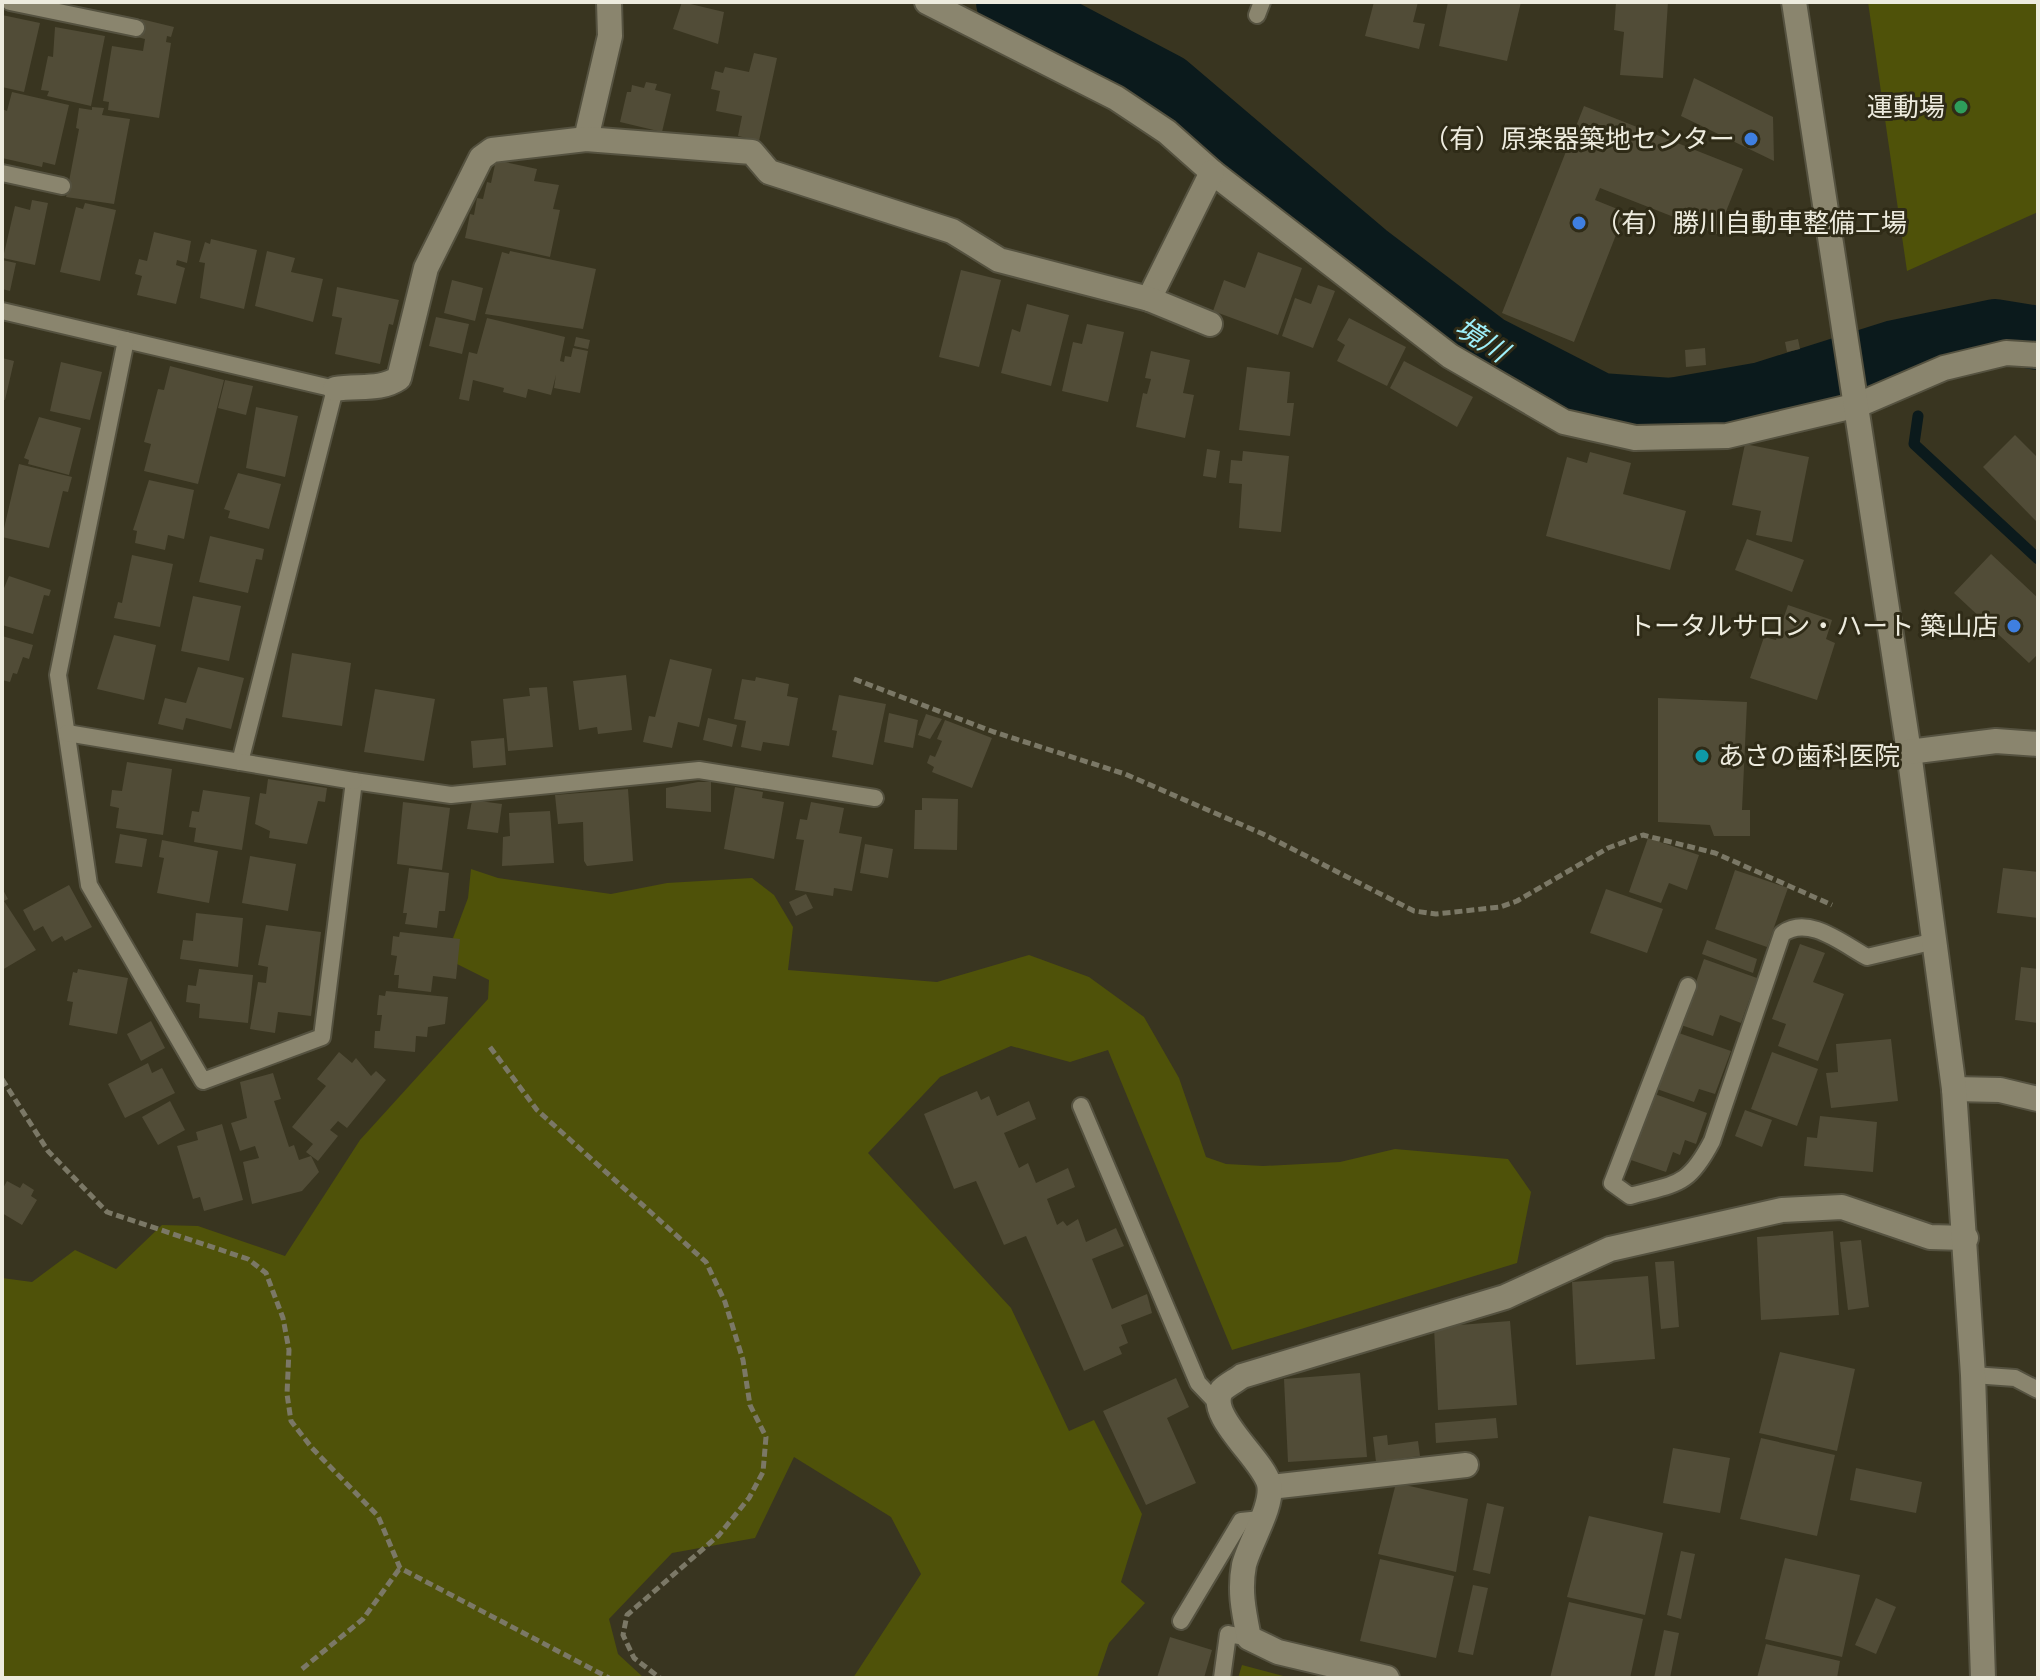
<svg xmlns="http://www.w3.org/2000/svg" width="2040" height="1680" viewBox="0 0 2040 1680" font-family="Cabin,'Noto Sans JP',sans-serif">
	<rect width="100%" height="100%" fill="#393520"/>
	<g fill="#4f5209">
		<polygon points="1868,2 2038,2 2038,212 1907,271"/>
		<polygon points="471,869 498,878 611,894 667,883 752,878 774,895 793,927 788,970 937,982 1029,955 1089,977 1144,1017 1179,1078 1206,1157 1226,1164 1263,1166 1340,1162 1395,1149 1508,1159 1531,1192 1517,1263 1232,1350 1108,1050 1070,1062 1011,1046 940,1077 868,1153 1011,1308 1069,1431 1094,1420 1142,1514 1121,1582 1145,1603 1109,1643 1097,1678 853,1678 921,1574 891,1517 794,1457 755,1538 672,1553 609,1619 618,1654 644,1678 2,1678 2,1278 32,1282 75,1250 116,1269 162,1225 198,1226 285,1256 360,1140 488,999 489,980 457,964 453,938 468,898"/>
		<polygon points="1242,1665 1291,1678 1238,1678"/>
	</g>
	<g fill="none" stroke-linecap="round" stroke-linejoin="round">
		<g stroke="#0b1a1c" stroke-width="11">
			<polyline points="1895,352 1900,367"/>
			<polyline points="1918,416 1914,444 2038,559"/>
		</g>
		<polyline stroke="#0b1a1c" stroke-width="64" points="1008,2 1166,85 1366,255 1487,347 1600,405 1671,410 1762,394 1895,352 1995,331 2038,338"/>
	</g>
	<g fill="#514c37">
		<polygon points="682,2 724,12 718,44 673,29"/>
		<polygon points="1374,2 1418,2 1413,22 1425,24 1419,49 1365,36"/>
		<polygon points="1448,2 1521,2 1507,61 1439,46"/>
		<polygon points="1616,2 1668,2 1663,78 1620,75 1624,32 1614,30"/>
		<polygon points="2,15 40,23 24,92 2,87"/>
		<polygon points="141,19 174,27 171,37 167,36 166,42 171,43 159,118 108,110 109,102 103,101 112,46 143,51 145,39 137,37"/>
		<polygon points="55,27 105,36 91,106 47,96 49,91 41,90 48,56 53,57"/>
		<polygon points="754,53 777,58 759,141 738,136 742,116 716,111 720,91 711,89 715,71 723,73 725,67 749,72"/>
		<polygon points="1694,78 1773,117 1774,161 1681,116"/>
		<polygon points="646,82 657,84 655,90 671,94 662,132 620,122 627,92 631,92 632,85 644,88"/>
		<polygon points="12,92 69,105 55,165 43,162 42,167 2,158 2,109 7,111"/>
		<polygon points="1584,106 1743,169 1717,234 1600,188 1595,200 1625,212 1574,342 1502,313"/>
		<polygon points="92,107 104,108 102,115 130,119 114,204 66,197 79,129 76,128 79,108 92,110"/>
		<polygon points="496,160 537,169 534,181 559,185 553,209 560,210 550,257 465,238 470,214 474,215 477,198 483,199 487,182 491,183"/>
		<polygon points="32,200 48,203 35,265 3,258 15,206 30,210"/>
		<polygon points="85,203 116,210 100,281 60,272 76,207 83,209"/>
		<polygon points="154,232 191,241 187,263 177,260 176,265 185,268 176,304 137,295 142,276 135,274 139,259 147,261"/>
		<polygon points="211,239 257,250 244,309 200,298 205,263 199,262 205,242 210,244"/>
		<polygon points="267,251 295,258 291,272 323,279 313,322 255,306"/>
		<polygon points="510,251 596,269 583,329 485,314 502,252 509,254"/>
		<polygon points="1258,252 1302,268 1278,335 1213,311 1224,280 1245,288"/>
		<polygon points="2,260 16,263 10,291 2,289"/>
		<polygon points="961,270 1001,280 979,367 939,357"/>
		<polygon points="452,280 483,288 475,321 444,313"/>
		<polygon points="1318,285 1335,291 1313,348 1282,336 1295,298 1311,304"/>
		<polygon points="337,287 399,300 393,325 389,324 380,364 335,354 342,318 332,316"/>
		<polygon points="1027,304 1069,315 1051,386 1001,373 1012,329 1020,332"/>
		<polygon points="436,317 469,324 462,354 429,346"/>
		<polygon points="487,318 565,337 560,361 564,362 565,356 571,357 573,348 588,351 580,393 554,388 556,375 551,395 528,389 526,398 503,392 504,388 473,380 469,401 459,399 469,352 477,354"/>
		<polygon points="1349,318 1406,347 1387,386 1337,361 1345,345 1337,340"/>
		<polygon points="1087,324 1124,332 1108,402 1062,391 1073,342 1082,344"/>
		<polygon points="576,337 590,340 588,349 574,346"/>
		<polygon points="1798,339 1800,349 1787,352 1785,342"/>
		<polygon points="1705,348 1706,365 1686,367 1685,350"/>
		<polygon points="1151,351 1190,360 1183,393 1194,395 1185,438 1136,427 1143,393 1147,394 1151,379 1145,378"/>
		<polygon points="2,358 14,361 5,400 2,400"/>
		<polygon points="1404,361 1473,397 1457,427 1390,388"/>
		<polygon points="61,362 102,372 90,420 50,411"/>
		<polygon points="170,366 224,380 198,484 144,471 151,444 144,442 158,389 164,390"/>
		<polygon points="1247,367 1290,372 1287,403 1294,403 1290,436 1239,430"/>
		<polygon points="225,380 253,386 246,415 218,408"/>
		<polygon points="256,407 298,416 285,477 246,468"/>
		<polygon points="39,417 81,428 69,475 28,464 29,460 24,458"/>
		<polygon points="2015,435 2038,458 2038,523 1983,467"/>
		<polygon points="1745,444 1809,457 1792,542 1756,535 1761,511 1732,505"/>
		<polygon points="1207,449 1220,451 1216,478 1203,476"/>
		<polygon points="1243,451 1289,456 1281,532 1239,528 1242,484 1229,483 1231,460 1242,461"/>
		<polygon points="1590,452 1631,463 1623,494 1686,511 1670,570 1546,536 1567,457 1587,463"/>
		<polygon points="19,464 72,477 68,492 63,491 49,548 2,537"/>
		<polygon points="238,473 281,484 269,529 228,518 230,511 224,509"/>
		<polygon points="149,480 194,490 184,539 168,535 165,550 135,543 137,531 133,530"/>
		<polygon points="210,536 264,549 262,560 256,559 248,593 199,582"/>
		<polygon points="1747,539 1804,560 1792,592 1735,570"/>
		<polygon points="1991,554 2038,598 2038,654 2029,663 1954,593"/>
		<polygon points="132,555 173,564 160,627 114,618 118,602 122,603"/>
		<polygon points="9,576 51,590 49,596 44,595 33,634 2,625 2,593"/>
		<polygon points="193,596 241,606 229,661 181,651"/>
		<polygon points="1788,605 1832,620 1826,639 1835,643 1817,700 1750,678 1764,637 1776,640"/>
		<polygon points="114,635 156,645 144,700 97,689"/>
		<polygon points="2,636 33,645 29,659 23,657 17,674 13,673 10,682 2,680"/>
		<polygon points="292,653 351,663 342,726 282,717"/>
		<polygon points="670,659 712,669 699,727 678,722 672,748 643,742 649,716 655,717"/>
		<polygon points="198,667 244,678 231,729 186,718 183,730 158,724 165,698 186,703"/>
		<polygon points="626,675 632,730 598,734 597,727 579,730 573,681"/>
		<polygon points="756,677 789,684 787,696 798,698 789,746 763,742 761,751 741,747 746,721 734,719 742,679 755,681"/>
		<polygon points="547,687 553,747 508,751 503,699 530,696 529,688"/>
		<polygon points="375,689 435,699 424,761 364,752"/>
		<polygon points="839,695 886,704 873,765 832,757 837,731 832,730"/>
		<polygon points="1658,698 1747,702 1742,810 1750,810 1750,836 1714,836 1710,825 1658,822"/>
		<polygon points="889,713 918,720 913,748 884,742"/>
		<polygon points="926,714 942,719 930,739 918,735"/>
		<polygon points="708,718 737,725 732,747 703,740"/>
		<polygon points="945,720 992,738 972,788 932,772 934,767 927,763 930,755 935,757 942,741 937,739"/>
		<polygon points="504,738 506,765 473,768 471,741"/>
		<polygon points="127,762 172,769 163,835 116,828 119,808 110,806 112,790 122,791"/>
		<polygon points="268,779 327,788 325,802 318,801 307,844 269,838 270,831 255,824 260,793 266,794"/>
		<polygon points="698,782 711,782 711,812 666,808 666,788"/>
		<polygon points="735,787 763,792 762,798 784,802 774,859 724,849"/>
		<polygon points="628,789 633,861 587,866 584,861 583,822 558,824 555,795"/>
		<polygon points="203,790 250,797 242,850 194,842 196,828 189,827 192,811 199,812"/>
		<polygon points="922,798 958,799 957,850 914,849 915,810 922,810"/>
		<polygon points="472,800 502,804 498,833 467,829"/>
		<polygon points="403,802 450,808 442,870 397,864"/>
		<polygon points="811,802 844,808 839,833 862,837 852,891 834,888 833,896 795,890 804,840 796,839 800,819 807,820"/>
		<polygon points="550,811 554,863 502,866 503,837 510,836 509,813"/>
		<polygon points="120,834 147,839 142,867 115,863"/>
		<polygon points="1648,838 1699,855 1687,890 1669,883 1661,903 1629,892"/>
		<polygon points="162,840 218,851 209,903 157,893 164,858 159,857"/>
		<polygon points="865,844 893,849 888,878 860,873"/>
		<polygon points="250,856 296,864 288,911 242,903"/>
		<polygon points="409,868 449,873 445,911 439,911 437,928 405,924 407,913 403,913"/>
		<polygon points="2003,868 2038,872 2038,918 1997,913"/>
		<polygon points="1735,870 1788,888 1767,947 1715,929"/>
		<polygon points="69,885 92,927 65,941 62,936 52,942 43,926 34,931 23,910"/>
		<polygon points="2,888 8,899 4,901 36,950 2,970"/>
		<polygon points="1606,889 1663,909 1647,953 1590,933"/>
		<polygon points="806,894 813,908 796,916 789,902"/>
		<polygon points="196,913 243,918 238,967 180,959 183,940 193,941"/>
		<polygon points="266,925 321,932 311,1016 278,1012 275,1033 250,1029 258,982 266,983 268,967 258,965"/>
		<polygon points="400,932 460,939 456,979 433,976 431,992 398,988 399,975 394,975 397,956 391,955 393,936 399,937"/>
		<polygon points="1707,940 1757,959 1753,973 1702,954"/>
		<polygon points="1800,944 1825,953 1813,982 1844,994 1818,1061 1778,1046 1786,1024 1772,1019"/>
		<polygon points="1704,959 1757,978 1741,1023 1720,1015 1713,1036 1681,1025"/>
		<polygon points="2021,967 2038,969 2038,1023 2015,1020"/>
		<polygon points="78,969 128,978 117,1034 69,1025 73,1002 67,1001 73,972 77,973"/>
		<polygon points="199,969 253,975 248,1023 199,1018 200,1004 186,1002 188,985 196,986"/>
		<polygon points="386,991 448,997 445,1024 428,1027 427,1037 416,1036 415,1052 374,1048 375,1031 380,1031 382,1015 377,1015 379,995 385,996"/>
		<polygon points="151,1021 165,1048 141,1061 127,1034"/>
		<polygon points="1673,1031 1731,1051 1715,1094 1699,1089 1694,1102 1654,1088"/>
		<polygon points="1891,1039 1898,1101 1831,1108 1826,1073 1838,1072 1836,1044"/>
		<polygon points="339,1052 352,1063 356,1058 371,1076 376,1071 386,1080 347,1128 338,1121 330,1130 338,1136 318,1161 306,1152 313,1144 292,1127 326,1086 317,1079"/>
		<polygon points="1772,1052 1818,1069 1797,1126 1751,1109"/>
		<polygon points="148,1063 152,1073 162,1068 175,1093 125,1118 108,1084"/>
		<polygon points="273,1073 281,1099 274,1101 289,1147 294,1145 299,1160 311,1156 319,1172 302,1191 252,1204 243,1162 259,1158 255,1146 240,1151 231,1123 247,1118 240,1082"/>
		<polygon points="977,1091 981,1100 989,1096 997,1116 1029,1101 1036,1119 1004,1133 1019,1168 1028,1163 1036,1183 1068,1168 1075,1187 1047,1199 1057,1225 1063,1221 1067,1226 1078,1219 1086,1242 1116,1228 1124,1246 1092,1259 1112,1309 1147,1294 1152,1313 1121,1325 1128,1343 1119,1347 1122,1354 1084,1371 1026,1236 1004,1245 976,1181 954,1189 924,1114"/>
		<polygon points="1652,1093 1707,1113 1696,1144 1685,1140 1680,1155 1673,1152 1666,1172 1628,1159"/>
		<polygon points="170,1101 185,1130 158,1145 142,1117"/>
		<polygon points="1745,1110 1772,1120 1762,1147 1735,1136"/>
		<polygon points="1820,1116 1877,1122 1873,1172 1804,1166 1807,1137 1817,1138"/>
		<polygon points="222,1124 243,1200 204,1211 200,1197 193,1199 177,1146 198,1140 196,1132"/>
		<polygon points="7,1181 20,1188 23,1183 34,1190 31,1196 37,1200 22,1225 2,1213 2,1190"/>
		<polygon points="1833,1231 1839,1315 1761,1320 1757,1237"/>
		<polygon points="1861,1240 1869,1307 1848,1310 1840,1242"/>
		<polygon points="1674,1261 1679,1327 1661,1329 1655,1262"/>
		<polygon points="1648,1276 1655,1359 1576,1365 1572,1282"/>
		<polygon points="1510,1321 1517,1405 1438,1410 1434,1327"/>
		<polygon points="1780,1352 1855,1369 1837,1451 1759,1433"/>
		<polygon points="1360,1373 1367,1457 1288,1462 1284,1379"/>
		<polygon points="1176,1378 1189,1407 1167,1418 1196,1483 1146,1505 1103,1411"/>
		<polygon points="1496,1418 1498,1438 1436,1443 1435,1423"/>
		<polygon points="1387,1435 1388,1445 1418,1441 1420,1456 1376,1462 1373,1437"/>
		<polygon points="1761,1438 1835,1455 1817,1536 1740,1519"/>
		<polygon points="1673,1448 1730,1458 1720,1513 1663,1503"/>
		<polygon points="1856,1468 1922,1482 1916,1513 1850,1500"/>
		<polygon points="1396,1483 1468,1499 1456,1572 1378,1554"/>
		<polygon points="1487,1503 1504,1507 1490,1574 1473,1570"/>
		<polygon points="1589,1516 1663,1533 1645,1615 1567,1597"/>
		<polygon points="1681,1551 1695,1554 1681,1619 1667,1615"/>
		<polygon points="1785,1558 1860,1575 1842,1657 1765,1639"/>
		<polygon points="1380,1559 1454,1576 1436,1658 1360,1641"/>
		<polygon points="1473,1585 1488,1588 1473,1655 1458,1652"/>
		<polygon points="1876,1598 1896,1607 1876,1654 1855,1645"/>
		<polygon points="1569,1602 1643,1619 1630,1678 1550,1678"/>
		<polygon points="1664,1630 1679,1633 1670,1678 1654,1678"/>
		<polygon points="1170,1637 1212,1650 1204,1678 1157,1678"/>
		<polygon points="1766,1644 1840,1661 1837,1678 1757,1678"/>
	</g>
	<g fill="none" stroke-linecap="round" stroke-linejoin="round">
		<defs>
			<g id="service">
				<polyline points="10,2 136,28"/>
				<polyline points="1257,15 1262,2"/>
				<polyline points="2,173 62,186"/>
				<polyline points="2,311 335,389 240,762"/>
				<polyline points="126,340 58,675 89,885 203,1081 322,1037 354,781 451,795 699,770 875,798"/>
				<polyline points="67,733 354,781"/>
				<path d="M1688 986 1612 1183 1630 1196C1677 1183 1688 1187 1712 1141L1782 934C1808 914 1843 944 1867 957L1935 941"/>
				<polyline points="1081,1106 1198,1383 1218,1404"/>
				<polyline points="1973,1375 2015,1378 2038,1390"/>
				<polyline points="1181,1621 1241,1521 1261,1519"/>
				<polyline points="1222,1678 1228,1634 1249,1638"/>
			</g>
			<g id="minor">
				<polyline points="927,2 1116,98 1167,132 1212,172 1450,356 1564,422 1635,438 1727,436 1858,405 1944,368 2006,353 2038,355"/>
				<polyline points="586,139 610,36 609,2"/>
				<polyline points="1149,299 1212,172"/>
				<path d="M335 389C358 385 380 391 399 378L426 268 481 158 492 150 586 139 752 152 769 172 952 231 999 260 1149 299 1210 324"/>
				<polyline points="1954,1089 2000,1090 2038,1099"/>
				<polyline points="1270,1487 1466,1465"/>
				<path d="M1387 1678 1278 1652 1249 1638C1244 1613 1239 1591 1244 1565 1249 1544 1274 1505 1269 1484 1263 1459 1204 1414 1222 1390 1227 1385 1237 1380 1242 1376L1505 1297 1610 1249 1782 1210 1842 1207 1930 1237 1966 1238"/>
			</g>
			<g id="tertiary">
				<polyline points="1794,2 1909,752 1954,1089 1973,1375 1983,1678"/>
				<polyline points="1909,752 1996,741 2038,744"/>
			</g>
		</defs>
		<use href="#service" stroke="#555240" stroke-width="20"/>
		<use href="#minor" stroke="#555240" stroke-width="28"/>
		<use href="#tertiary" stroke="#555240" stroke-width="28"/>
		<g stroke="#7b7866" stroke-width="5" stroke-dasharray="8 4" stroke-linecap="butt">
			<polyline points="854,679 994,732 1125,774 1263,834 1414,911 1436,914 1500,907 1517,901 1608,848 1643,835 1715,853 1832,905"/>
			<polyline points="490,1047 537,1110 706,1262 725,1302 743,1360 750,1405 766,1437 763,1472 749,1498 719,1535 627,1615 623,1635 634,1658 660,1678"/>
			<polyline points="2,1079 48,1151 107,1212 248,1259 266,1273 283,1318 289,1350 287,1394 291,1421 312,1448 378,1516 400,1568 609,1678"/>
			<polyline points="302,1669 363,1619 400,1568"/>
		</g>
		<use href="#service" stroke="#8a856e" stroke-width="16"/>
		<use href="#minor" stroke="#8a856e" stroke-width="24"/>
		<use href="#tertiary" stroke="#8a856e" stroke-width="24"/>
	</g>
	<circle fill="#2e9e5b" stroke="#2f2b17" stroke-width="3" cx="1961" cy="107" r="8"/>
	<g fill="#3f7fe0" stroke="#2f2b17" stroke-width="3">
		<circle cx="1751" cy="139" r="8"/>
		<circle cx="1579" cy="223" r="8"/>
		<circle cx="2014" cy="626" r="8"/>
	</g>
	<circle fill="#0f9aa8" stroke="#2f2b17" stroke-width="3" cx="1702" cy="756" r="8"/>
	<g text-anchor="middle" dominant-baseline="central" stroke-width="6" stroke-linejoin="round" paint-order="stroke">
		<g font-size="26" fill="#edebde" stroke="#2f2b17" text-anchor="end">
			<text x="1945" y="107">運動場</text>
			<text x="1735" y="139">（有）原楽器築地センター</text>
			<text x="1595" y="223" text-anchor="start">（有）勝川自動車整備工場</text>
			<text x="1998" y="626">トータルサロン・ハート 築山店</text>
			<text x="1718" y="756" text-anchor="start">あさの歯科医院</text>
		</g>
		<g font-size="28" font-style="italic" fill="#9eeffa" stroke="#2f2b17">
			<text transform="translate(1482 339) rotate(33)">境川</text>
		</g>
	</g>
	<rect width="2040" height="1680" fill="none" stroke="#edebde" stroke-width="8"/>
</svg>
